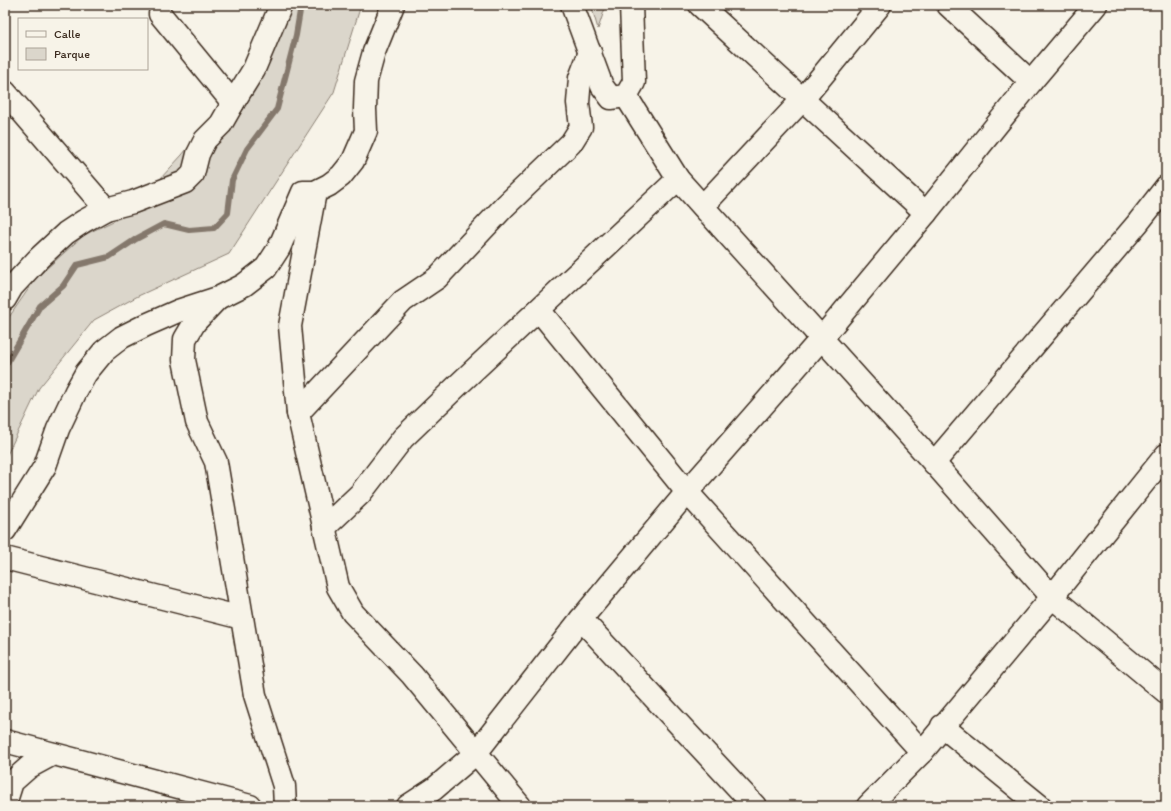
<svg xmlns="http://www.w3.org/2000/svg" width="1171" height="811" viewBox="0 0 1171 811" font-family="Itim,sans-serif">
	<rect width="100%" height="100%" fill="#f7f3e8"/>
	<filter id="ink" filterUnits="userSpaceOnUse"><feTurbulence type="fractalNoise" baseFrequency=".025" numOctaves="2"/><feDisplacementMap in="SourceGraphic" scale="8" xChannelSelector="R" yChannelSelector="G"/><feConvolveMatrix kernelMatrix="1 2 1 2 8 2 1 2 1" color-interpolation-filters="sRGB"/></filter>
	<g filter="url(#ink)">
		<g fill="#dbd6cb" stroke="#8b8074">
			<polygon points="283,5 361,5 334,92 229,254 138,296 94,320 39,388 5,459 5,323 36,278 84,235 128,214 182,155 263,56"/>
			<polygon points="591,5 606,5 598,29"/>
		</g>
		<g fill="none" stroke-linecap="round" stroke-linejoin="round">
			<polyline stroke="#84786c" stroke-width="6" points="5,366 40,306 63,286 77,265 109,257 136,239 164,224 189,230 214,228 228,213 232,180 247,149 277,109 296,35 301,5"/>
			<defs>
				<g id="minor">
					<polyline points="572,5 602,86 611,98 626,96 634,82 631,5"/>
					<polyline points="700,5 926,213"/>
					<polyline points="948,5 1031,82"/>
					<polyline points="160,14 233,103"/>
					<polyline points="5,92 106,209"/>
					<polyline points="626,96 678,179 934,463 1052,597 1166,692"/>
					<polyline points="315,192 290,326 298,413 338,587 353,613 412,675 520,806"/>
					<polyline points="703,206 803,99 880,5"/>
					<polyline points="5,299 12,287 39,258 66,233 84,221 106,209 133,202 185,182 193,174 198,154 205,140 221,124 233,103 254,69 281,5"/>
					<polyline points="216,300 195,322 185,339 184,360 197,422 216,462 255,695 284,786 285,806"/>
					<polyline points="539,310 687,492 922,752"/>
					<polyline points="298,413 403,301 437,278 505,206 571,143 581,127 578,103 580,78 590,52"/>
					<polyline points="934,463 1137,224 1166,187"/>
					<polyline points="324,528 360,494 403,438 457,386 678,179"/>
					<polyline points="5,530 45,466 58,429 76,391 86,373 104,351 122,337 146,325 178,311 218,298 244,285 266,268 279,248 303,192 315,192 329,185 341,176 353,161 366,131 365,109 366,81 374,52 393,5"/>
					<polyline points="5,558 242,618"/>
					<polyline points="581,619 755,806"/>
					<polyline points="942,726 1040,806"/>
					<polyline points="5,741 250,806"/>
					<polyline points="5,804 12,782 29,767 53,754"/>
					<polyline points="408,806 434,789 476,753 581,619 687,492 821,339 926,213 1031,82 1096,5"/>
					<polyline points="868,806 922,752 1052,597 1166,455"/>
				</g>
			</defs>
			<use href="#minor" stroke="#3b2a1e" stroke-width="25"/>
			<use href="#minor" stroke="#f7f3e8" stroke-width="22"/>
		</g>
	</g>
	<rect width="1171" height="811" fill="none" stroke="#f7f3e8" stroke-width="20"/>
	<rect x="10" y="10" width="1151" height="791" fill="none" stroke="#3b2a1e" stroke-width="1.5" filter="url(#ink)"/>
	<rect x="18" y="18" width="130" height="52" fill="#f7f3e8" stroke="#aca397"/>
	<rect x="26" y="31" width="20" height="6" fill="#f7f3e8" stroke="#aca397"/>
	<text x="54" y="38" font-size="12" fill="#3b2a1e">Calle</text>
	<rect x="26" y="48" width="20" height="12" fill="#dbd6cb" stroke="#aca397"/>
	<text x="54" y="58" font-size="12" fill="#3b2a1e">Parque</text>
</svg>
